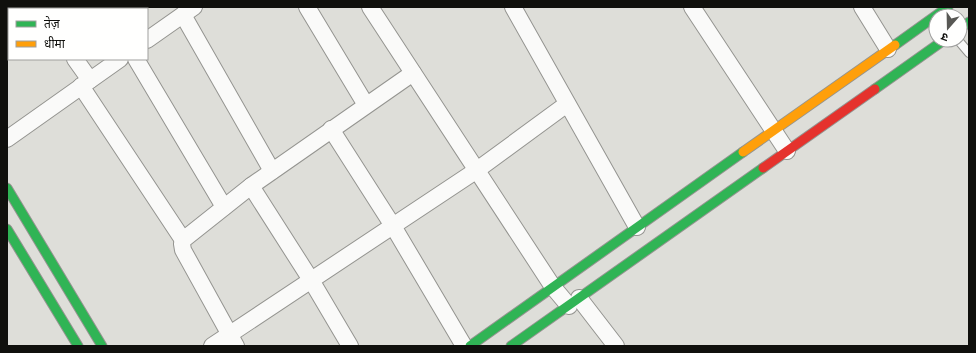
<svg xmlns="http://www.w3.org/2000/svg" width="976" height="353" viewBox="0 0 976 353" font-family="'Fira Sans','Noto Sans Devanagari',sans-serif">
	<rect width="100%" height="100%" fill="#deded9"/>
	<g fill="none" stroke-linecap="round" stroke-linejoin="round">
		<defs>
			<polyline id="lane" points="958,40 969,53"/>
			<g id="street">
				<polyline points="307,7 366,105"/>
				<polyline points="370,7 553,287 569,306"/>
				<polyline points="513,7 637,227"/>
				<polyline points="692,7 787,151"/>
				<polyline points="862,7 888,49"/>
				<polyline points="183,15 272,171"/>
				<polyline points="147,40 194,7"/>
				<polyline points="75,59 90,80"/>
				<polyline points="136,59 224,207"/>
				<polyline points="81,86 183,240"/>
				<polyline points="331,129 393,226 464,346"/>
				<polyline points="7,139 120,59"/>
				<polyline points="251,186 311,280 350,346"/>
				<polyline points="579,298 616,346"/>
				<polyline points="212,346 477,170 567,104"/>
				<polyline points="236,346 183,250 182,244 183,240 251,186 413,73"/>
			</g>
			<g id="fast">
				<polyline points="960,29 969,22"/>
				<polyline points="895,45 948,7"/>
				<polyline points="875,89 944,40"/>
				<polyline points="7,188 102,346"/>
				<polyline points="7,229 78,346"/>
				<polyline points="470,346 743,152"/>
				<polyline points="511,346 763,168"/>
			</g>
			<polyline id="slow" points="743,152 895,45"/>
			<polyline id="jam" points="763,168 875,89"/>
		</defs>
		<use href="#lane" stroke="#949490" stroke-width="10"/>
		<use href="#street" stroke="#949490" stroke-width="18"/>
		<use href="#fast" stroke="#949490" stroke-width="11"/>
		<use href="#slow" stroke="#949490" stroke-width="11"/>
		<use href="#jam" stroke="#949490" stroke-width="11"/>
		<use href="#lane" stroke="#fafaf9" stroke-width="8"/>
		<use href="#street" stroke="#fafaf9" stroke-width="16"/>
		<use href="#fast" stroke="#30b455" stroke-width="9"/>
		<use href="#slow" stroke="#ff9f0a" stroke-width="9"/>
		<use href="#jam" stroke="#e5322d" stroke-width="9"/>
	</g>
	<rect width="976" height="353" fill="none" stroke="#10100d" stroke-width="16"/>
	<rect x="8" y="8" width="140" height="52" fill="#fffffe" stroke="#9f9f9e"/>
	<rect x="16" y="21" width="20" height="6" fill="#30b455" stroke="#9f9f9e"/>
	<text x="44" y="28" font-size="12" fill="#10100d">तेज़</text>
	<rect x="16" y="41" width="20" height="6" fill="#ff9f0a" stroke="#9f9f9e"/>
	<text x="44" y="48" font-size="12" fill="#10100d">धीमा</text>
	<g transform="translate(948 28) rotate(200)"><circle r="19" fill="#fffffe" stroke="#9f9f9e"/>
	<path d="M0-3L7 15L0 10L-7 15Z" fill="#585854"/>
	<text y="-6" font-size="11" font-weight="bold" text-anchor="middle" fill="#10100d">उ</text>
	</g>
</svg>
